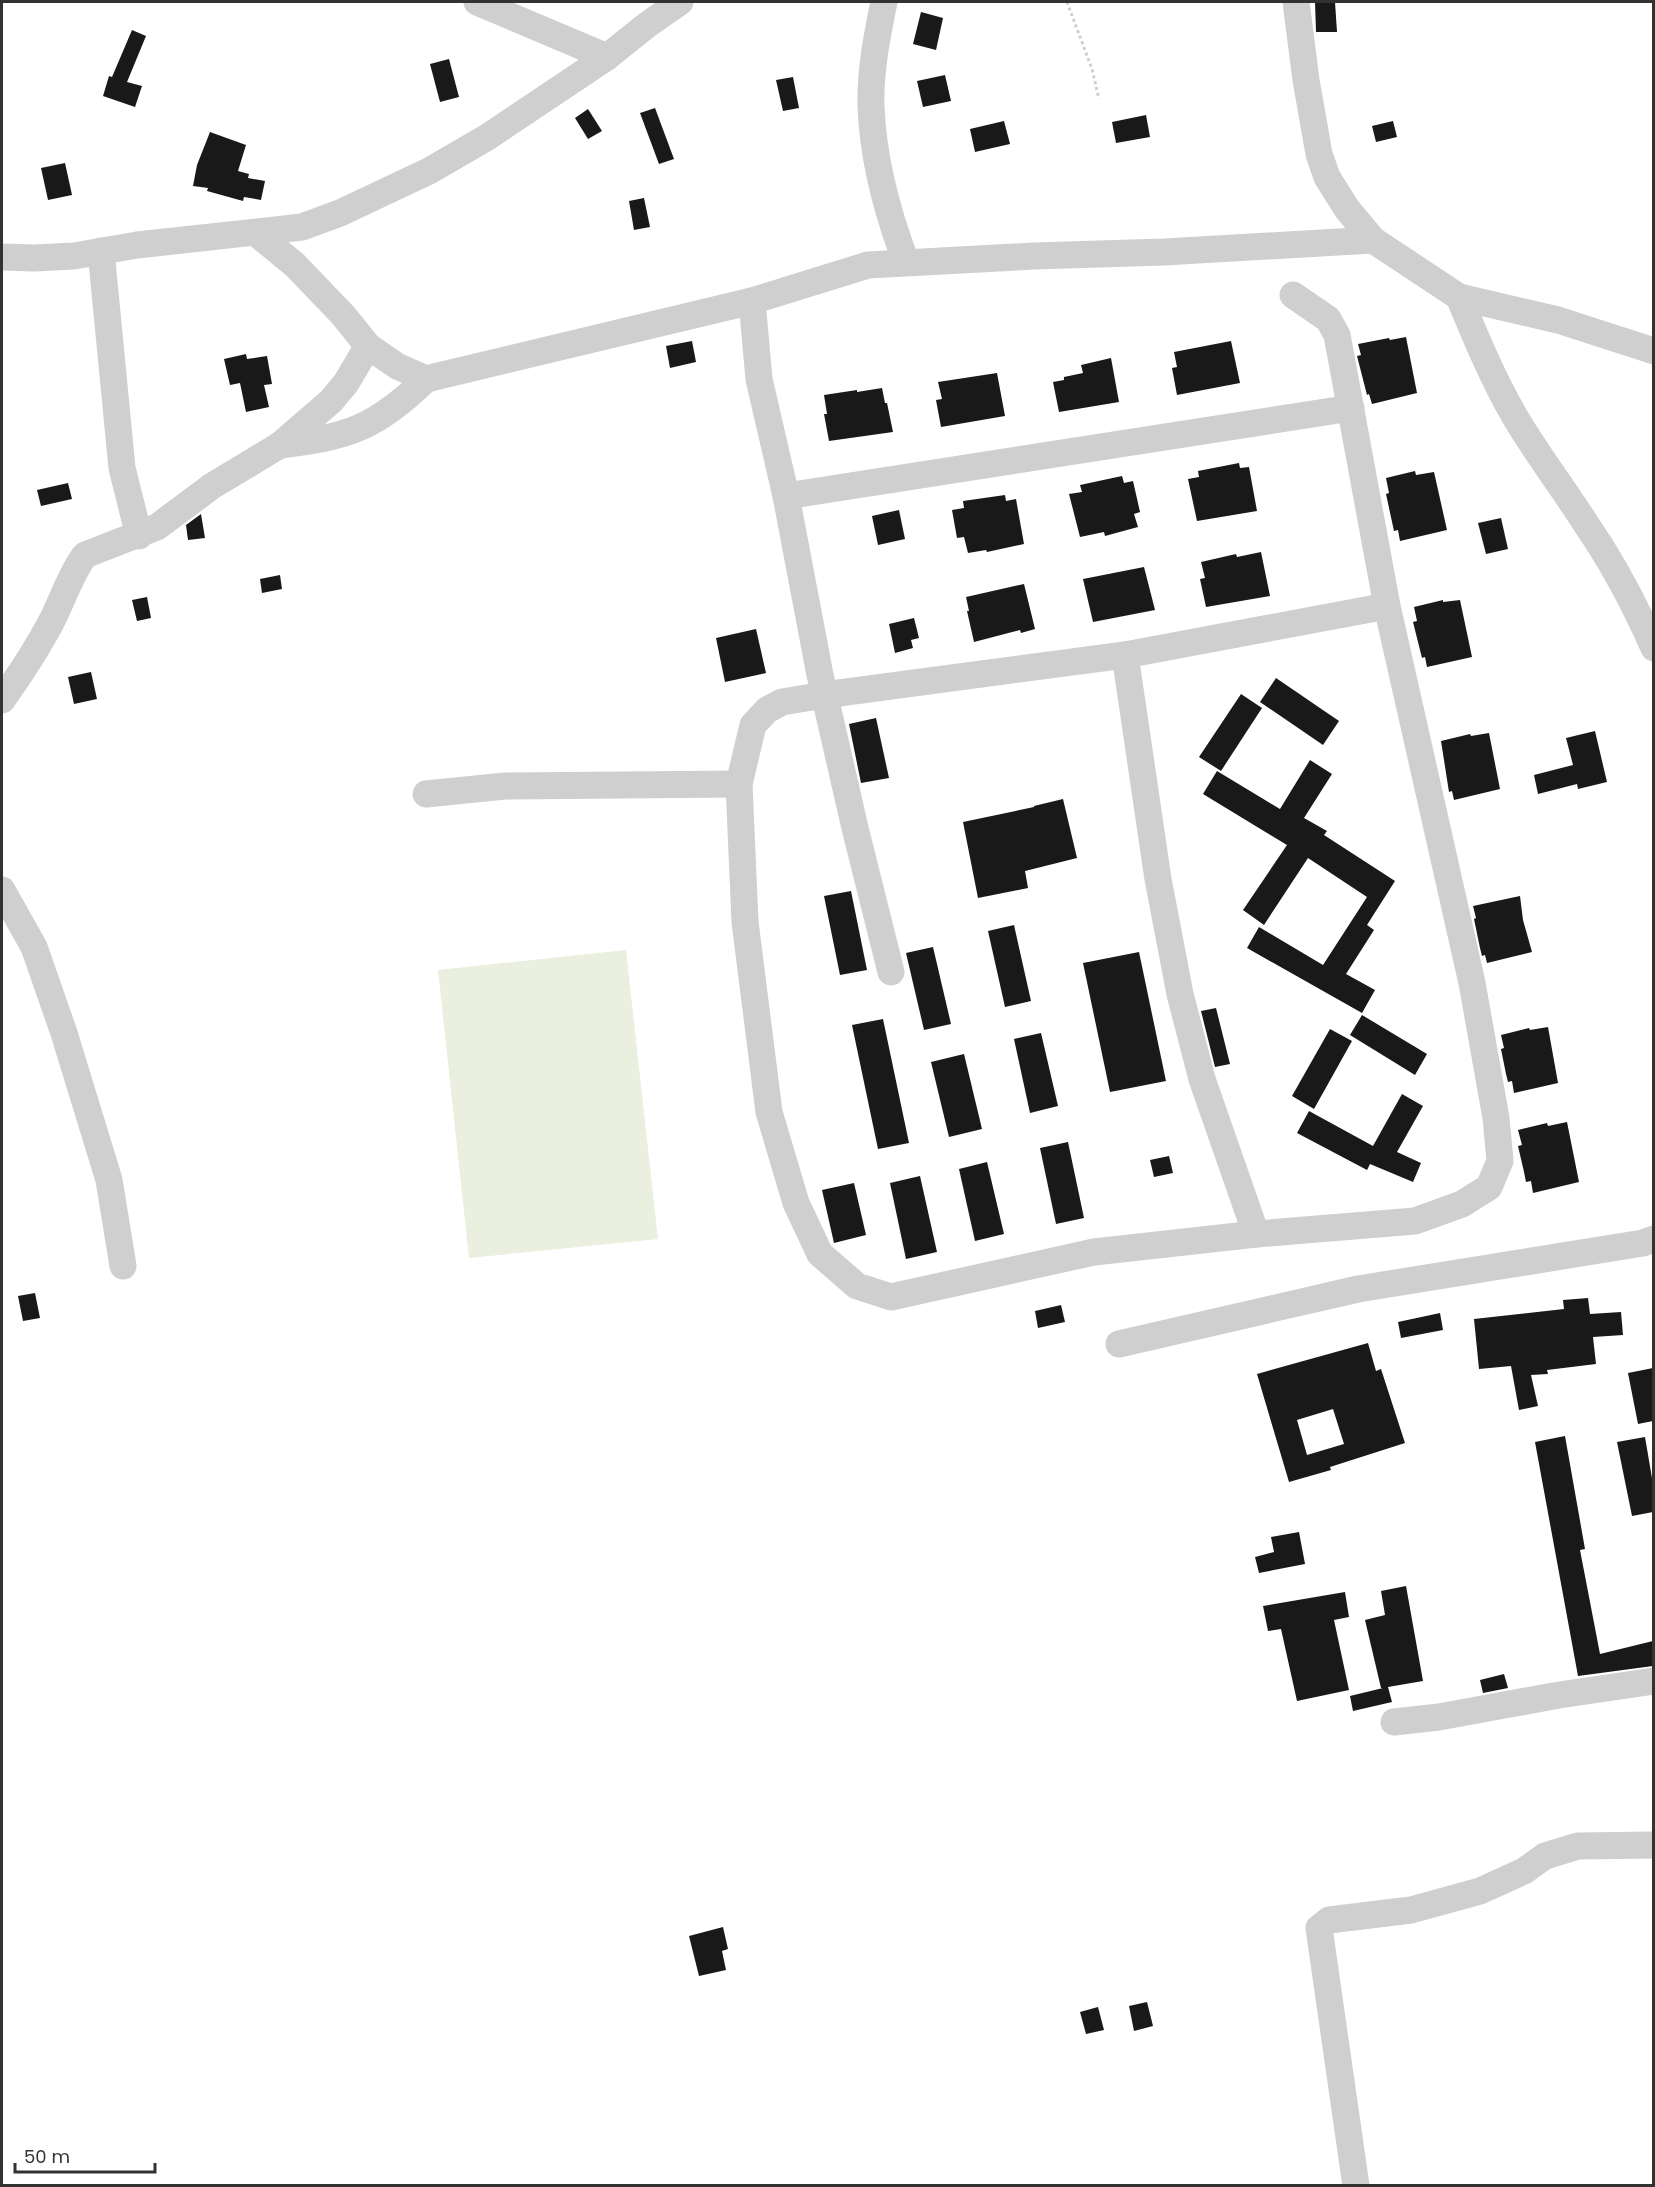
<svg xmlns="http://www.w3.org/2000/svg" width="1655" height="2187" viewBox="0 0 1655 2187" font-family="Poppins,sans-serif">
	<rect width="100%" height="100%" fill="#fff"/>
	<polygon fill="#eaefdf" points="626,950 658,1239 469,1258 438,970"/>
	<g fill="#191919" fill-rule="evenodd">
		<polygon points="1315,2 1335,2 1337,32 1316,32"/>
		<polygon points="921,12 943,18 936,50 913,44"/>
		<polygon points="132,30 146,36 127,82 142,86 135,107 103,96 109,76 112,77"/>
		<polygon points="449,59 459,97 440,102 430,64"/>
		<polygon points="945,75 951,101 923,107 917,81"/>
		<polygon points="793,77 799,108 783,111 776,80"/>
		<polygon points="655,108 674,159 659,164 640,113"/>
		<polygon points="588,109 602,131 588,139 575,118"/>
		<polygon points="1146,115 1150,137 1116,143 1112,122"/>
		<polygon points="1004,121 1010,144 975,152 970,129"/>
		<polygon points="1393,121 1397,137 1376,142 1372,126"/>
		<polygon points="210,132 246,145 238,171 249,174 248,178 265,181 261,200 244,197 243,201 207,191 208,188 193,186 197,165"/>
		<polygon points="65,163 72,195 48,200 41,168"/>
		<polygon points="644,198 650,227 634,230 629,201"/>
		<polygon points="1406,337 1417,393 1372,404 1369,394 1367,395 1357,356 1361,355 1358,344 1389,338 1390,340"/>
		<polygon points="692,341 696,362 670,368 666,346"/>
		<polygon points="1231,341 1240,383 1177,395 1172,368 1177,367 1174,352"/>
		<polygon points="246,354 247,359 267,356 272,384 264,385 269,407 246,412 240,383 230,385 224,359"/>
		<polygon points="1111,358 1119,402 1059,412 1053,382 1064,380 1064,377 1083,373 1081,365"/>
		<polygon points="997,373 1005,416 941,427 936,400 942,399 938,382"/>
		<polygon points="882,388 885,403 887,403 893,432 829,441 824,414 827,414 824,395 857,390 857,392"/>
		<polygon points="1239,463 1240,468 1249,467 1257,511 1197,521 1188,479 1199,477 1198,471"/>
		<polygon points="1415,471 1416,475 1434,472 1447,530 1400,541 1398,530 1394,531 1386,494 1389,493 1386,478"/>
		<polygon points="1122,476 1124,483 1133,481 1140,512 1134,514 1138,527 1105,536 1104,532 1080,537 1069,494 1082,492 1080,485"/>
		<polygon points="68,483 72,499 41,506 37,490"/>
		<polygon points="1005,495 1006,501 1016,499 1024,544 987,552 986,550 968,553 964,537 957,538 952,510 964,508 963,501"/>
		<polygon points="899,510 905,539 878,545 872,516"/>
		<polygon points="201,514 205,538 188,540 186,525"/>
		<polygon points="1501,518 1508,549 1486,554 1478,523"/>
		<polygon points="1261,552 1270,596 1206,607 1200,579 1205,578 1201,562 1236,554 1237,557"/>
		<polygon points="1144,567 1155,610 1093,622 1083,579"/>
		<polygon points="280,575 282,589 262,593 260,579"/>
		<polygon points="1024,584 1035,629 1021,633 1020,630 974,642 967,611 969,611 966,597"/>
		<polygon points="147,597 151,618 137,621 132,600"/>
		<polygon points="1443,600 1443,602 1460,600 1472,657 1427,667 1425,657 1422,658 1413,622 1417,621 1414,607"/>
		<polygon points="914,618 919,638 911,640 913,648 895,653 889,624"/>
		<polygon points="756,629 766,673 725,682 716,638"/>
		<polygon points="91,672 97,699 74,704 68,677"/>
		<polygon points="1276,678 1339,721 1323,745 1260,702"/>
		<polygon points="1241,694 1262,708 1221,771 1199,757"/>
		<polygon points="876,718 889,778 861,783 849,724"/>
		<polygon points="1595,731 1607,782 1578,789 1577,784 1538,794 1534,775 1573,765 1566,738"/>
		<polygon points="1489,733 1500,789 1454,800 1452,791 1449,792 1441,741 1470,734 1471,736"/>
		<polygon points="1310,760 1332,774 1304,818 1327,831 1324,835 1395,881 1367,925 1374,930 1346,974 1375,990 1362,1013 1247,948 1259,927 1323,965 1367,897 1308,858 1264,925 1243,910 1287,845 1203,794 1217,771 1280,809"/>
		<polygon points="1063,799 1077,858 1025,871 1028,888 978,898 963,822 1034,807 1034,806"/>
		<polygon points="851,891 867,970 840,975 824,896"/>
		<polygon points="1520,896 1523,920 1532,952 1487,963 1485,955 1482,956 1480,948 1474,919 1476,918 1473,906"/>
		<polygon points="1014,925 1031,1001 1005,1007 988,931"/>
		<polygon points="933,947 951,1024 924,1030 906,953"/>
		<polygon points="1139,952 1166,1081 1110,1092 1083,963"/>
		<polygon points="1216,1008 1230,1064 1215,1067 1201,1011"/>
		<polygon points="1362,1015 1427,1054 1415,1075 1350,1035"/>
		<polygon points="883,1019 909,1143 878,1149 852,1025"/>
		<polygon points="1548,1027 1558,1083 1514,1093 1512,1081 1508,1082 1506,1074 1501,1049 1504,1048 1501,1035 1529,1028 1530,1030"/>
		<polygon points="1330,1029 1352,1041 1314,1109 1292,1096"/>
		<polygon points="1041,1033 1058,1106 1030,1113 1014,1039"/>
		<polygon points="964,1054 982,1129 949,1137 931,1062"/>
		<polygon points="1402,1094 1423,1106 1397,1152 1421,1163 1413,1182 1370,1164 1367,1170 1297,1133 1309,1111 1373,1146"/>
		<polygon points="1567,1122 1579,1182 1533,1193 1531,1181 1526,1182 1524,1172 1518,1146 1522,1145 1518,1130 1547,1123 1548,1126"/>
		<polygon points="1068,1142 1084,1218 1056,1224 1040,1148"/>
		<polygon points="1169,1156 1173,1173 1154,1177 1150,1160"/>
		<polygon points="987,1162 1004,1234 975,1241 959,1169"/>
		<polygon points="920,1176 937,1252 906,1259 890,1183"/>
		<polygon points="854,1183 866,1235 834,1243 822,1190"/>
		<polygon points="35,1293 40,1318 23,1321 18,1296"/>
		<polygon points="1588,1298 1590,1314 1621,1312 1623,1335 1593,1337 1596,1364 1547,1370 1548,1374 1531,1375 1538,1406 1519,1410 1511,1366 1479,1369 1474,1319 1564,1309 1563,1300"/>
		<polygon points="1061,1305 1065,1322 1038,1328 1035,1311"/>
		<polygon points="1440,1313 1443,1330 1401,1338 1398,1322"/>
		<path d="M1368 1343 1376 1371 1381 1369 1405 1443 1330 1467 1331 1470 1289 1482 1257 1374ZM1333 1409 1344 1444 1307 1455 1297 1420Z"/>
		<polygon points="1653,1368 1653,1421 1638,1424 1628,1373"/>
		<polygon points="1565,1436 1585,1549 1580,1550 1600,1654 1653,1641 1653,1666 1578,1676 1535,1442"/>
		<polygon points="1645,1437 1653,1484 1653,1512 1632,1516 1617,1442"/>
		<polygon points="1299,1532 1305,1564 1259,1573 1255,1557 1274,1552 1271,1537"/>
		<polygon points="1406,1586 1423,1681 1388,1687 1392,1702 1353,1711 1350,1696 1383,1688 1381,1688 1365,1620 1385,1615 1381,1591"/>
		<polygon points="1345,1592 1349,1617 1334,1620 1349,1690 1297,1701 1281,1629 1268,1631 1263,1606"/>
		<polygon points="1504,1674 1508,1688 1483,1693 1480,1680"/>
		<polygon points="723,1927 728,1949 722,1951 726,1970 699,1976 689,1936"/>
		<polygon points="1147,2002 1153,2026 1134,2031 1129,2006"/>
		<polygon points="1098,2007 1104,2030 1086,2034 1080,2012"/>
	</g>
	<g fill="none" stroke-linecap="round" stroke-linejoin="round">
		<polyline stroke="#cfcfcf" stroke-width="3" stroke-dasharray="3 3" stroke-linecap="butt" points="1067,2 1092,69 1099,99"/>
		<g stroke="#cfcfcf" stroke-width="27">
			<polyline points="477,2 607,57"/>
			<path d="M884 2C877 36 870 71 871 106 873 160 887 212 906 262"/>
			<polyline points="1296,2 1306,80 1319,154 1327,177 1347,209 1373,240 1459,297 1558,320 1654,351"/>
			<polyline points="256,233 295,265 343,315 368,346 397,366 426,379 752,301 868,265 1034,256 1164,252 1373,240"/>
			<polyline points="101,251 122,468 139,536"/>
			<polyline points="2,257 34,258 74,256 137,245 302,227 340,213 429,171 486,138 607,57 647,25 680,2"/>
			<polyline points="1293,295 1328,319 1337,335 1387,606 1472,983 1496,1118 1500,1161 1489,1187 1462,1204 1415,1221 1256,1234 1094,1252 891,1297 857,1286 820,1254 796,1203 769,1112 745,922 739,784 753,725 767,710 782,702 824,695 1125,655 1387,606"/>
			<path d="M1459 297C1476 338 1493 379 1515 417 1537 454 1563 488 1586 524 1613 563 1635 605 1654 648"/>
			<polyline points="752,301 759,379 786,496 820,675 855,828 891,972"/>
			<path d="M280 445C348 437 376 428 426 379"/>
			<polyline points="786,496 1351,408"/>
			<polyline points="1125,655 1158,879 1180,994 1202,1079 1256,1234"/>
			<path d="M2 700C19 676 35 652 49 626 62 603 69 576 85 555L157 527 212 486 280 445 331 401 346 383 368 346"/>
			<polyline points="426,794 505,786 739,784"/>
			<polyline points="2,890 34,947 64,1033 109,1180 123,1266"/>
			<polyline points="1119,1344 1358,1289 1643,1243 1654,1239"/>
			<polyline points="1394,1722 1439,1717 1559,1695 1654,1681"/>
			<polyline points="1356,2186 1319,1928 1329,1920 1411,1910 1480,1891 1524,1871 1545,1856 1578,1846 1654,1845"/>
		</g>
	</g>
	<rect width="1655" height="2187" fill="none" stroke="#323232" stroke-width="6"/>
	<path d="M15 2163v9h140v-9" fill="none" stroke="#323232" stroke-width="3"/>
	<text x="24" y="2163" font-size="18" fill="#323232" stroke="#ffffff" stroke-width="4.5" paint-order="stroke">50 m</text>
</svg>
